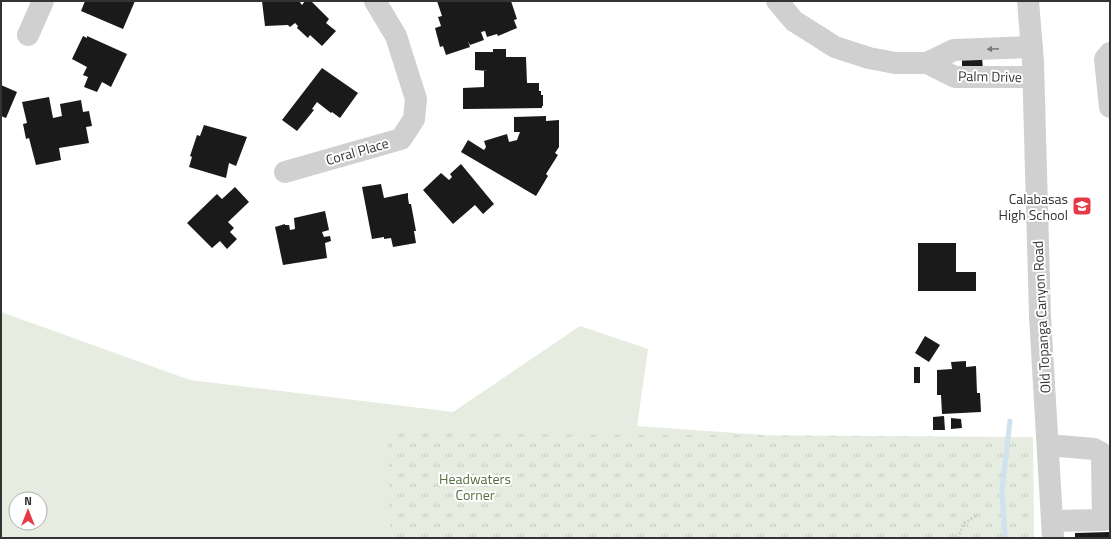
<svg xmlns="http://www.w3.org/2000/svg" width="1111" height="539" viewBox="0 0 1111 539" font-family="'Titillium Web',sans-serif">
	<defs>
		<pattern id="park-tufts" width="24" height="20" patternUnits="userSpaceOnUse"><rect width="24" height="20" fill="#e6ecdf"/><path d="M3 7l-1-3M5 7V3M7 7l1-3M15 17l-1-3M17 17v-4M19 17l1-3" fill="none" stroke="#c6cbc0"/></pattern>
	</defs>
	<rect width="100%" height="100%" fill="#fff"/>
	<path fill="#e6ecdf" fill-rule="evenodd" d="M1 312 190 380 453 412 580 326 648 349 637 426 960 449 991 538H1ZM16 499H40V523H16Z"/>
	<polygon fill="url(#park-tufts)" points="388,433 1033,437 1034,538 390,538"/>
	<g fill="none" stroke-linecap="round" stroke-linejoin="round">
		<polyline stroke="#cfe2ee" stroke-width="5" points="1005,538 1002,490 1010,421"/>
	</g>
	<g fill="#1a1a1a">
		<polygon points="85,1 135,1 123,29 81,11"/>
		<polygon points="262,1 299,1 302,5 305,1 312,2 329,19 326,23 336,31 322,46 310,35 308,38 297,28 298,26 295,23 290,27 288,25 265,26"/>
		<polygon points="437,1 511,1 517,19 514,20 517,28 498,36 497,34 487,37 485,31 481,32 484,40 470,45 468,41 470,47 446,55 443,46 440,47 435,28 441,26 438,17 442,16"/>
		<polygon points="83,36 87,38 87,36 127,54 111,87 102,82 97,92 84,87 88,77 83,75 87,67 72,59"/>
		<polygon points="493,49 506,49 506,57 526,57 527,83 539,83 539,91 541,91 541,95 543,95 543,106 542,106 542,108 463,109 463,88 484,87 484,71 488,71 475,70 475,52 493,52"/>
		<polygon points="962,57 982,57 983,70 962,70"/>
		<polygon points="322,68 358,93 340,118 332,112 331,113 317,102 312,109 314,110 297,131 282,120"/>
		<polygon points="1,85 17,92 6,118 1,116"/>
		<polygon points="49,97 53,118 62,116 60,104 81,100 83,112 89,111 92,126 86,127 89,143 59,148 61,160 36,165 29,138 26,139 23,124 27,123 22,102"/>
		<polygon points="546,116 546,121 559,120 559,147 555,153 558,155 546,174 548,176 536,196 461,152 468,140 484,150 486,147 484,141 507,134 509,142 517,140 520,132 514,132 514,117"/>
		<polygon points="204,125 247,137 236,166 229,163 226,178 189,167 192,157 190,156 197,135 200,136"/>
		<polygon points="461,164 494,204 483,214 475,205 453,224 423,190 441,173 449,180 452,177 450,174"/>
		<polygon points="381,184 384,198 408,193 408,198 409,204 411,204 416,231 414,231 416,243 393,247 391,238 384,239 384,237 372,239 362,187"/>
		<polygon points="235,187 249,202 228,222 234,228 230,232 237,239 227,249 220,241 212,248 187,223 217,194 222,199"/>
		<polygon points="325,211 329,230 322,232 324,237 330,236 331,241 325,243 327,258 283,265 275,227 285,224 285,225 289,225 290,230 295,229 294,218"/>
		<polygon points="918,243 956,243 956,272 976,272 976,291 918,291"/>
		<polygon points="925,336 940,345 929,362 915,353"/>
		<polygon points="966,361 966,367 976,366 977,393 980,393 981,412 942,414 941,395 937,395 937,370 952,369 951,362"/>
		<rect x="914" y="367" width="6" height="16"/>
		<polygon points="944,416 945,430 933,430 933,417"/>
		<polygon points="951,418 961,419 962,428 951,429"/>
		<polygon points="1110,532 1110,538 1075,538 1075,533"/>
	</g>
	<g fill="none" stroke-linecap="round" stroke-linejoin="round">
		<polyline stroke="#cdcdcd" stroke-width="2.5" stroke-dasharray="2 2" stroke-linecap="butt" points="958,538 964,523 976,516"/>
		<g stroke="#d0d0d0" stroke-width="22">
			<polyline points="777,1 794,21 835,47 869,58 895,63 927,63 955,77 1033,77"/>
			<polyline points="1028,1 1033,62 1040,316 1053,538"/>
			<polyline points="28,35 43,1"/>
			<polyline points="1110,53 1105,59 1110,107"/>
			<polyline points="927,63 954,50 1032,47"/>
			<polyline points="285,172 401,139 414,119 416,99 396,36 375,1"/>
			<polyline points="1048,445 1094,449 1100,452 1102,459 1103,520 1052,521"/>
		</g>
	</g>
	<defs><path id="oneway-solid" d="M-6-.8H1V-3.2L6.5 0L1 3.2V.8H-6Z"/></defs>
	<use fill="#7a7a7a" href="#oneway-solid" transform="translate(993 49) rotate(178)"/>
	<defs>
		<symbol id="school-square" viewBox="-11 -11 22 22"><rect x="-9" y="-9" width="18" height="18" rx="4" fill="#e63946" stroke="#fff"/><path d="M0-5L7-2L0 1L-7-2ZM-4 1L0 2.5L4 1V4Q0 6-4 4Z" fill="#fff"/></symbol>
	</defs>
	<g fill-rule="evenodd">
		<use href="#school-square" x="1071" y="195" width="22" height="22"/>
	</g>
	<g text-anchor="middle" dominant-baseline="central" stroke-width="4" stroke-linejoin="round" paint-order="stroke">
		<g font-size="14" fill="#333" stroke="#fff">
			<text transform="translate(990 76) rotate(1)">Palm Drive</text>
			<text transform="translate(357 151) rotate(-16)">Coral Place</text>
			<text transform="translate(1041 317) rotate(-93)">Old Topanga Canyon Road</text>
		</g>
		<g font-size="14" fill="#333" stroke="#fff" text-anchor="end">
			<text x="1068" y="198">Calabasas<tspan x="1068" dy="16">High School</tspan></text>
		</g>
		<g font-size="14" fill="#56703f" stroke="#fff">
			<text x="475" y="478">Headwaters<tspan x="475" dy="16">Corner</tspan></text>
		</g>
	</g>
	<rect width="1111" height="539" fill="none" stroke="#333333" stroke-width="4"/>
	<g transform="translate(28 511)"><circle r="19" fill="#ffffff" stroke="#adadad"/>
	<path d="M0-3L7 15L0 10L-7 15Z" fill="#e63946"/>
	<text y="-6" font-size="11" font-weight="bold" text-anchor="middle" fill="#333333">N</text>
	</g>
</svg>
